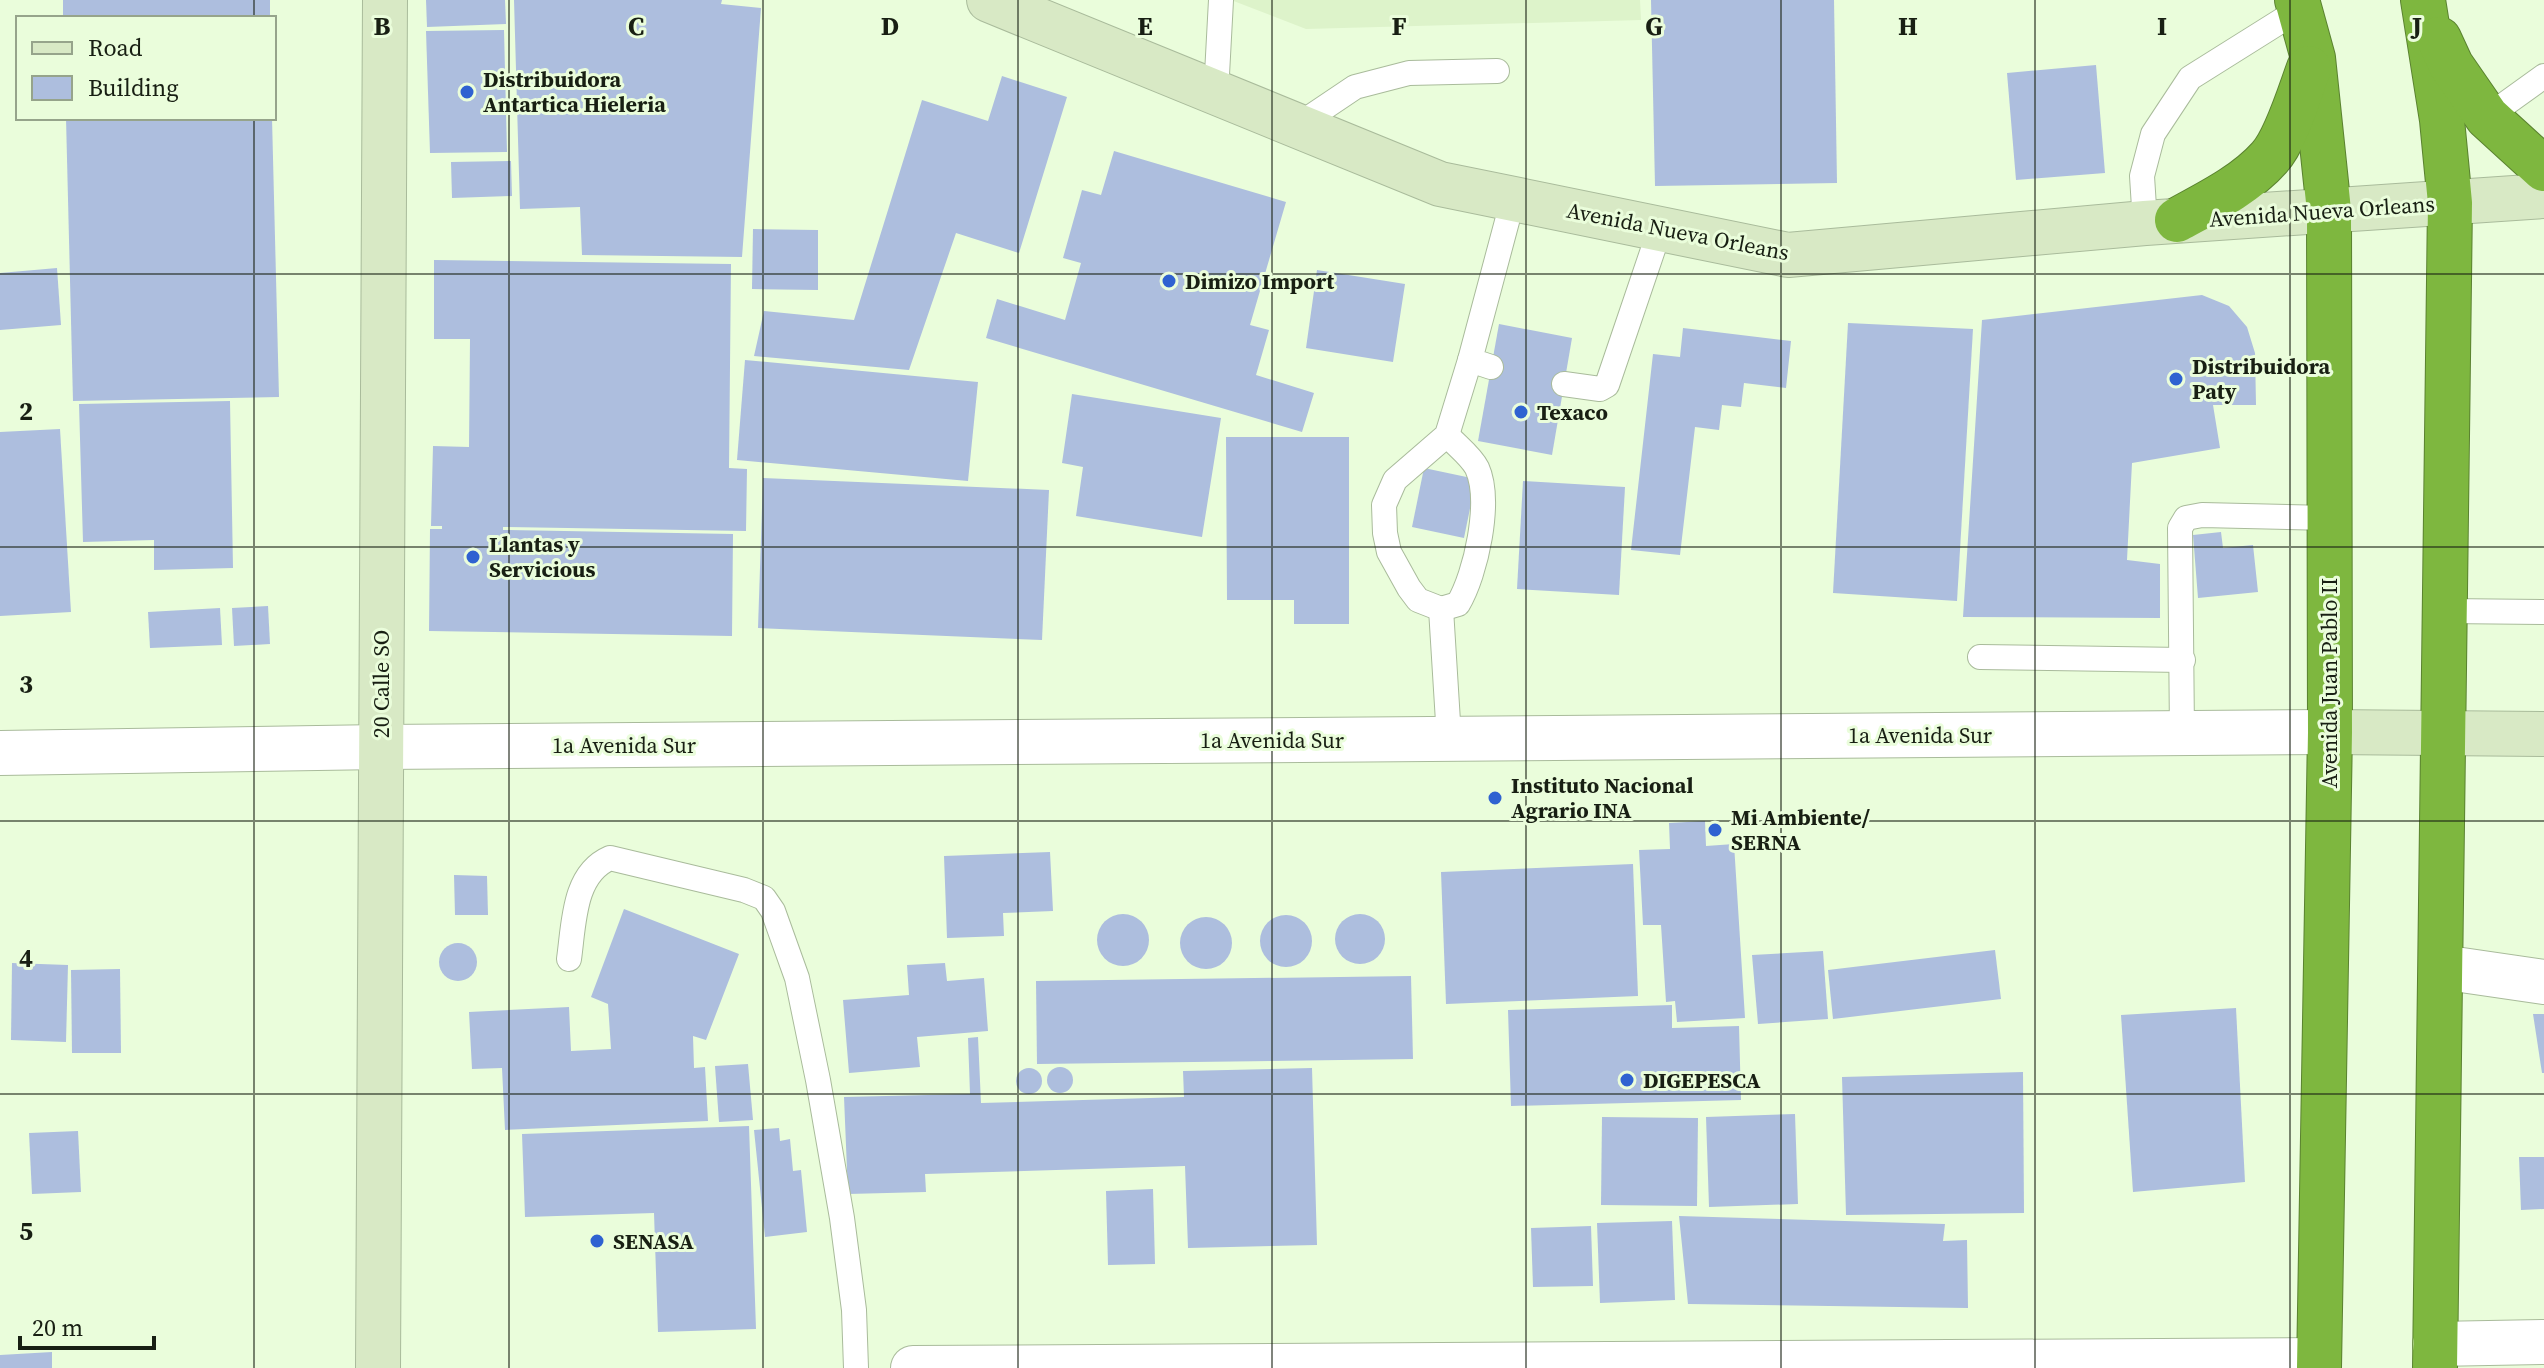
<svg xmlns="http://www.w3.org/2000/svg" width="2544" height="1368" viewBox="0 0 2544 1368" font-family="'Source Serif 4',serif">
	<rect width="100%" height="100%" fill="#eafddb"/>
	<polygon fill="#ddf3ca" points="1231,0 1640,0 1641,20 1306,29"/>
	<g fill="#adbede">
		<rect x="63" y="0" width="207" height="18"/>
		<polygon points="426,0 505,0 506,24 427,27"/>
		<polygon points="514,0 722,0 721,4 761,8 742,257 582,255 580,207 520,209"/>
		<polygon points="1651,0 1834,0 1837,183 1655,186"/>
		<polygon points="504,30 507,152 430,153 426,31"/>
		<polygon points="2096,65 2105,173 2016,180 2007,73"/>
		<polygon points="1002,76 1067,97 1019,253 956,233 909,370 754,356 764,311 854,320 922,100 988,121"/>
		<polygon points="66,118 272,118 279,397 73,401"/>
		<polygon points="1114,151 1286,202 1250,325 1269,330 1256,375 1314,393 1302,432 986,338 997,299 1065,320 1081,263 1063,258 1082,190 1101,195"/>
		<polygon points="511,161 512,196 452,198 451,162"/>
		<polygon points="753,229 818,230 818,290 752,289"/>
		<polygon points="434,260 731,264 729,468 747,469 746,531 503,527 503,530 733,534 732,636 429,631 430,529 442,529 442,526 431,526 433,446 469,447 470,339 434,339"/>
		<polygon points="57,268 61,325 0,330 0,273"/>
		<polygon points="1317,270 1405,284 1393,362 1306,348"/>
		<polygon points="2202,295 2229,306 2247,327 2255,353 2256,405 2213,405 2220,448 2132,463 2127,560 2160,564 2160,618 1963,617 1982,320"/>
		<polygon points="1848,323 1973,329 1957,601 1833,593"/>
		<polygon points="1499,324 1572,338 1552,455 1478,441"/>
		<polygon points="1683,328 1791,341 1786,388 1744,383 1741,407 1722,405 1719,430 1695,427 1680,555 1631,550 1653,354 1680,357"/>
		<polygon points="745,360 978,382 968,481 737,460"/>
		<polygon points="1072,394 1221,418 1202,537 1076,516 1083,467 1062,463"/>
		<polygon points="230,401 233,568 154,570 154,540 83,542 79,404"/>
		<polygon points="60,429 71,612 0,616 0,432"/>
		<polygon points="1226,437 1349,437 1349,624 1294,624 1294,600 1227,600"/>
		<polygon points="1424,468 1476,479 1464,538 1412,527"/>
		<polygon points="763,478 1049,490 1042,640 758,628"/>
		<polygon points="1523,481 1625,487 1619,595 1517,589"/>
		<polygon points="2221,532 2223,548 2253,545 2258,592 2198,598 2193,535"/>
		<polygon points="268,606 270,644 234,646 232,608"/>
		<polygon points="220,608 222,645 150,648 148,612"/>
		<polygon points="1705,821 1706,846 1734,844 1745,1018 1677,1022 1675,1001 1666,1002 1661,925 1643,925 1639,850 1670,849 1669,823"/>
		<polygon points="1050,852 1053,911 1003,913 1004,936 947,938 944,856"/>
		<polygon points="1633,864 1638,996 1446,1004 1441,872"/>
		<polygon points="454,875 487,876 488,915 455,915"/>
		<polygon points="624,909 739,954 706,1040 693,1036 694,1068 705,1067 708,1121 505,1130 502,1068 472,1069 469,1012 569,1007 571,1051 611,1049 608,1004 591,997"/>
		<circle cx="1360" cy="939" r="25"/>
		<circle cx="1123" cy="940" r="26"/>
		<circle cx="1286" cy="941" r="26"/>
		<circle cx="1206" cy="943" r="26"/>
		<circle cx="458" cy="962" r="19"/>
		<polygon points="1995,950 2001,999 1833,1019 1828,970"/>
		<polygon points="1823,951 1828,1019 1758,1024 1752,955"/>
		<polygon points="12,963 68,965 66,1042 11,1040"/>
		<polygon points="945,963 947,981 984,978 988,1031 917,1037 920,1067 849,1073 843,1000 909,995 907,965"/>
		<polygon points="120,969 121,1053 72,1053 71,970"/>
		<polygon points="1411,976 1413,1059 1037,1064 1036,981"/>
		<polygon points="1672,1005 1672,1028 1739,1026 1741,1100 1511,1106 1508,1010"/>
		<polygon points="2236,1008 2245,1182 2133,1192 2121,1015"/>
		<polygon points="2533,1014 2544,1014 2544,1073 2542,1073"/>
		<polygon points="978,1037 981,1103 1184,1097 1183,1071 1312,1068 1317,1245 1188,1248 1185,1166 925,1174 926,1192 848,1194 844,1097 970,1094 968,1038"/>
		<polygon points="748,1064 753,1120 719,1122 715,1066"/>
		<circle cx="1060" cy="1080" r="13"/>
		<circle cx="1029" cy="1081" r="13"/>
		<polygon points="2023,1072 2024,1213 1846,1215 1842,1077"/>
		<polygon points="1795,1114 1798,1204 1709,1207 1706,1117"/>
		<polygon points="1602,1117 1698,1118 1697,1206 1601,1205"/>
		<polygon points="749,1126 756,1329 658,1332 654,1213 525,1217 522,1134"/>
		<polygon points="779,1128 780,1141 790,1139 793,1171 801,1170 807,1232 765,1237 754,1130"/>
		<polygon points="78,1131 81,1192 32,1194 29,1133"/>
		<polygon points="2519,1157 2544,1157 2544,1209 2521,1210"/>
		<polygon points="1153,1189 1155,1264 1108,1265 1106,1191"/>
		<polygon points="1679,1216 1945,1224 1943,1241 1967,1240 1968,1308 1688,1304"/>
		<polygon points="1672,1221 1675,1300 1600,1303 1597,1223"/>
		<polygon points="1591,1226 1593,1286 1533,1287 1531,1228"/>
		<polygon points="52,1352 52,1368 0,1368 0,1355"/>
	</g>
	<g fill="none" stroke-linecap="round" stroke-linejoin="round">
		<defs>
			<g id="lane">
				<polyline points="1216,93 1221,0"/>
				<polyline points="2487,117 2544,76"/>
				<polyline points="1297,126 1355,87 1409,73 1497,71"/>
				<polyline points="2145,223 2142,176 2153,134 2190,78 2300,9"/>
				<polyline points="1491,367 1470,360 1513,199"/>
				<polyline points="1564,384 1600,389 1607,385 1660,229"/>
				<path d="M1441 609 1458 604C1476 574 1492 501 1477 468 1471 456 1456 445 1447 435"/>
				<polyline points="2446,611 2544,612"/>
				<polyline points="1980,657 2183,660"/>
				<polyline points="2182,733 2180,528 2186,518 2202,515 2329,518"/>
				<polyline points="1449,738 1441,609 1418,600 1409,588 1389,552 1385,533 1384,505 1395,480 1447,435 1470,360"/>
				<path d="M569 959C574 924 573 874 610 858L744 890 764 898 773 911 797 978 818 1080 842 1218 854 1310 856 1368"/>
			</g>
			<g id="street">
				<polyline points="0,753 381,747 2330,732"/>
				<polyline points="2441,967 2544,982"/>
				<polyline points="2435,1344 2544,1342"/>
				<polyline points="913,1368 2319,1360"/>
			</g>
			<g id="secondary">
				<polyline points="989,0 1440,184 1788,255 2145,223 2544,196"/>
				<polyline points="2330,732 2544,734"/>
				<polyline points="378,1368 385,0"/>
			</g>
			<g id="highway">
				<polyline points="2297,0 2313,58 2329,211 2330,732 2319,1368"/>
				<polyline points="2423,0 2442,120 2450,203 2435,1368"/>
				<polyline points="2439,39 2451,65 2487,117 2544,169"/>
				<path d="M2177 220C2208 203 2245 185 2269 158 2286 140 2300 92 2309 68"/>
			</g>
		</defs>
		<use href="#lane" stroke="#a9bb9b" stroke-width="26"/>
		<use href="#street" stroke="#a9bb9b" stroke-width="46"/>
		<use href="#secondary" stroke="#a9bb9b" stroke-width="46"/>
		<use href="#highway" stroke="#5a8230" stroke-width="46"/>
		<use href="#lane" stroke="#fff" stroke-width="24"/>
		<use href="#street" stroke="#fff" stroke-width="44"/>
		<use href="#secondary" stroke="#d8e9c5" stroke-width="44"/>
		<use href="#highway" stroke="#7eb73f" stroke-width="44"/>
	</g>
	<path fill="none" stroke="#181f13" stroke-width="2" stroke-opacity="0.55" d="M254 0V18M509 0V1368M763 0V1368M1018 0V1368M1272 0V1368M1526 0V1368M1781 0V1368M2035 0V1368M2290 0V1368M254 118V1368M0 274H2544M0 547H2544M0 821H2544M0 1094H2544"/>
	<g fill="#2f62d1" stroke="#eafddb" stroke-width="3">
		<circle cx="467" cy="92" r="8"/>
		<circle cx="1169" cy="281" r="8"/>
		<circle cx="2176" cy="379" r="8"/>
		<circle cx="1521" cy="412" r="8"/>
		<circle cx="473" cy="557" r="8"/>
		<circle cx="1495" cy="798" r="8"/>
		<circle cx="1715" cy="830" r="8"/>
		<circle cx="1627" cy="1080" r="8"/>
		<circle cx="597" cy="1241" r="8"/>
	</g>
	<g text-anchor="middle" dominant-baseline="central" stroke-width="6" stroke-linejoin="round" paint-order="stroke">
		<g font-size="22" font-weight="bold" fill="#181f13" stroke="#eafddb" text-anchor="start">
			<text x="483" y="79">Distribuidora<tspan x="483" dy="25">Antartica Hieleria</tspan></text>
			<text x="1185" y="281">Dimizo Import</text>
			<text x="2192" y="366">Distribuidora<tspan x="2192" dy="25">Paty</tspan></text>
			<text x="1537" y="412">Texaco</text>
			<text x="489" y="544">Llantas y<tspan x="489" dy="25">Servicious</tspan></text>
			<text x="1511" y="785">Instituto Nacional<tspan x="1511" dy="25">Agrario INA</tspan></text>
			<text x="1731" y="817">Mi Ambiente/<tspan x="1731" dy="25">SERNA</tspan></text>
			<text x="1643" y="1080">DIGEPESCA</text>
			<text x="613" y="1241">SENASA</text>
		</g>
		<g font-size="22" fill="#181f13" stroke="#eafddb">
			<text transform="translate(2322 211) rotate(-4)">Avenida Nueva Orleans</text>
			<text transform="translate(1678 231) rotate(11)">Avenida Nueva Orleans</text>
			<text transform="translate(2329 683) rotate(-90)">Avenida Juan Pablo II</text>
			<text transform="translate(381 684) rotate(-90)">20 Calle SO</text>
			<text x="1920" y="735">1a Avenida Sur</text>
			<text x="1272" y="740">1a Avenida Sur</text>
			<text x="624" y="745">1a Avenida Sur</text>
		</g>
	</g>
	<g font-size="26" text-anchor="middle" font-weight="bold" fill="#181f13" stroke="#eafddb" stroke-width="6" stroke-linejoin="round" paint-order="stroke">
		<text x="382" y="35">B</text>
		<text x="636" y="35">C</text>
		<text x="890" y="35">D</text>
		<text x="1145" y="35">E</text>
		<text x="1399" y="35">F</text>
		<text x="1654" y="35">G</text>
		<text x="1908" y="35">H</text>
		<text x="2162" y="35">I</text>
		<text x="2417" y="35">J</text>
		<text x="26" y="420">2</text>
		<text x="26" y="693">3</text>
		<text x="26" y="967">4</text>
		<text x="26" y="1240">5</text>
	</g>
	<rect x="16" y="16" width="260" height="104" fill="#eafddb" stroke="#96a48b" stroke-width="2"/>
	<rect x="32" y="42" width="40" height="12" fill="#d8e9c5" stroke="#96a48b" stroke-width="2"/>
	<text x="88" y="56" font-size="24" fill="#181f13">Road</text>
	<rect x="32" y="76" width="40" height="24" fill="#adbede" stroke="#96a48b" stroke-width="2"/>
	<text x="88" y="96" font-size="24" fill="#181f13">Building</text>
	<path d="M20 1336v12h134v-12" fill="none" stroke="#181f13" stroke-width="4"/>
	<text x="32" y="1336" font-size="24" fill="#181f13" stroke="#eafddb" stroke-width="6" paint-order="stroke">20 m</text>
</svg>
